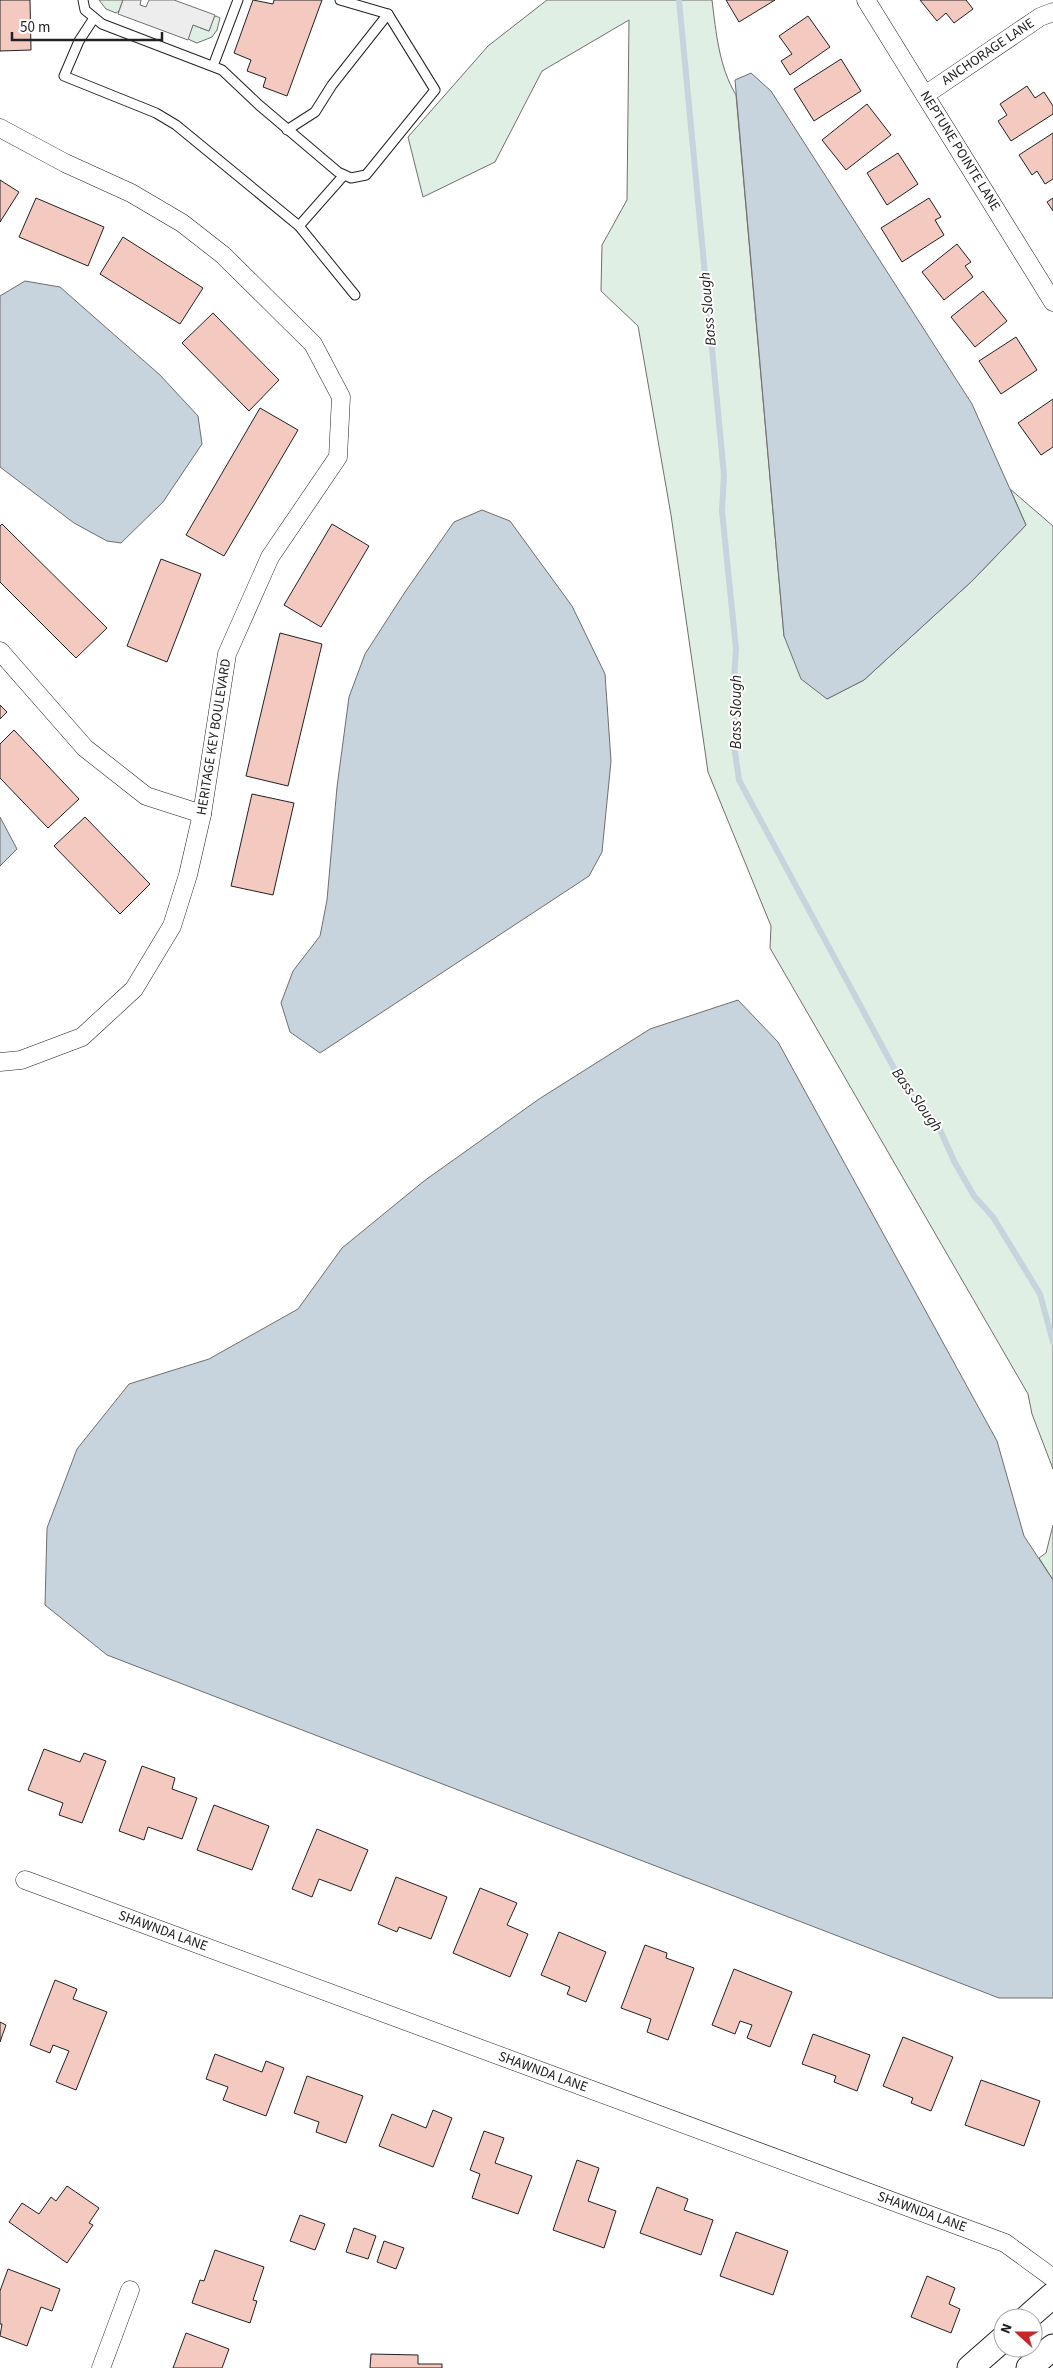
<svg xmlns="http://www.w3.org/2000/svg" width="1053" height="2368" viewBox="0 0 1053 2368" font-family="'Source Sans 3',sans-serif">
	<rect width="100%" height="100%" fill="#fff"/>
	<g fill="#e0efe3" stroke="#6f6f6f">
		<polygon points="99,0 123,0 119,11 116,13 106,9"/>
		<path d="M547 0H712C716 32 719 67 736 95L784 636 827 699 864 680 972 581 1026 525 1010 489 1053 526V1469L1032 1414 1028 1394 770 948 771 926 708 772 671 515 638 326 601 291 602 245 627 200 629 20 542 71 495 162 423 197 408 137 488 46Z"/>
		<polygon points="216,16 220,18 217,30 212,37 197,43 190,40 188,38 193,25 209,31 214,17"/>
		<polygon points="1053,1525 1053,1580 1039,1558 1046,1553"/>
	</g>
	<polygon fill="#ededed" stroke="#6f6f6f" points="123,0 141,0 140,5 146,7 149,0 174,0 215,15 209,31 193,25 188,40 118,14"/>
	<g fill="#c7d3dd" stroke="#6f6f6f">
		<polygon points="751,73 771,91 972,404 1026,525 972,581 864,680 827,699 801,679 784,636 735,80"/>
		<polygon points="25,281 60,287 160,375 198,416 202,444 163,502 121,543 107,541 74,523 0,467 0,296"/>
		<polygon points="482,510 510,521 572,606 605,674 611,761 602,852 589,876 320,1053 290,1032 281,1003 293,971 320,936 327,900 337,787 349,697 365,654 405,592 454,522"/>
		<polygon points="0,817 17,849 0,866"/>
		<polygon points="738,1000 778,1042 997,1441 1024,1536 1053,1580 1053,1998 999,1998 107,1655 45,1605 47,1528 77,1449 129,1384 209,1359 298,1309 342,1248 424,1181 539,1099 650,1029"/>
	</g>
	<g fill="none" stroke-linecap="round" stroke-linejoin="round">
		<polyline stroke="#c7d3dd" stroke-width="6" points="679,0 724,475 722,511 736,649 734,680 737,701 734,745 739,780 903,1085 937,1123 954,1161 974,1196 993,1217 1040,1294 1053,1342"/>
	</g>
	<g fill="#f3c9c0" stroke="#222">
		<polygon points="0,0 30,0 31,50 0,51"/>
		<polygon points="253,0 273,4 274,0 322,0 287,96 263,87 266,78 247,71 251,60 234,53"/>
		<polygon points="726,0 775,0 739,22"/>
		<polygon points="920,0 966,0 973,9 954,23 946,13 937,21"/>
		<polygon points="808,16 830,47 790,75 781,61 792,54 779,36"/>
		<polygon points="841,59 861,91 814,121 794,89"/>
		<polygon points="1027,86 1035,98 1044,92 1053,106 1053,114 1011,141 998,121 1007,115 1000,104"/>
		<polygon points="867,104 891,135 846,170 822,140"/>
		<polygon points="1053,133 1053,179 1045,184 1037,171 1032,175 1019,155"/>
		<polygon points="898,153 918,184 887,205 867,173"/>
		<polygon points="0,180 19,192 0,222"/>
		<polygon points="36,198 104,227 88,266 19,237"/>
		<polygon points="929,198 941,217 935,220 944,235 902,262 881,228"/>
		<polygon points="1053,198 1053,211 1047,202"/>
		<polygon points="123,237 203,288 180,324 100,274"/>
		<polygon points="957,244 971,262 965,266 973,277 944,300 922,272"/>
		<polygon points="983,291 1007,321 975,347 951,317"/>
		<polygon points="213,313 279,380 249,411 182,343"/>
		<polygon points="1016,337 1037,370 1001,394 979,361"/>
		<polygon points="1053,399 1053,447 1041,455 1018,423"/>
		<polygon points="260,408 298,430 224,556 186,535"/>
		<polygon points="2,524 107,628 76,658 0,582 0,526"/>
		<polygon points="332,524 369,546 321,627 284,605"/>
		<polygon points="161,559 201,574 167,662 127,646"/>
		<polygon points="280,633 322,644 288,786 246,776"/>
		<polygon points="0,705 7,712 0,719"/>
		<polygon points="14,730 79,799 48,828 0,778 0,744"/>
		<polygon points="252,794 294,803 273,895 231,886"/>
		<polygon points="85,817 150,884 120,914 54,846"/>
		<polygon points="44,1749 80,1762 84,1753 106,1761 82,1823 59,1815 63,1803 28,1790"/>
		<polygon points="142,1766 175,1778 172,1789 197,1798 182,1839 148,1827 144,1840 119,1831"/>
		<polygon points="214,1805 269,1826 252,1870 197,1850"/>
		<polygon points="317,1829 368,1850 351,1891 319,1879 312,1897 292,1889"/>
		<polygon points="396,1877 447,1897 431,1939 399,1927 397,1932 378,1924"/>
		<polygon points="480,1888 517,1903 507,1925 528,1934 510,1977 453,1953"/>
		<polygon points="559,1932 606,1952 586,2002 567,1994 570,1987 541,1975"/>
		<polygon points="645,1945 667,1953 666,1958 694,1968 668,2040 647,2032 651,2019 621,2008"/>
		<polygon points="734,1969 792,1992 770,2047 747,2038 752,2025 740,2021 735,2034 712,2025"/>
		<polygon points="55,1980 77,1989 73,1999 107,2012 76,2090 56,2082 69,2051 53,2045 50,2053 30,2045"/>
		<polygon points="0,2022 6,2025 0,2042"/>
		<polygon points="813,2034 870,2055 857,2091 834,2082 836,2076 802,2064"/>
		<polygon points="903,2037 953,2057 931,2111 911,2103 913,2098 883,2086"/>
		<polygon points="215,2054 262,2072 266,2061 284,2068 266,2116 223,2100 228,2087 206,2079"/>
		<polygon points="307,2076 363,2096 346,2143 316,2132 319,2122 294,2113"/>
		<polygon points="981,2080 1040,2101 1024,2146 965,2125"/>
		<polygon points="433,2110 452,2118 433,2167 379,2146 392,2114 426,2128"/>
		<polygon points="484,2131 504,2138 495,2163 532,2176 518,2214 472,2198 480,2174 470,2170"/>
		<polygon points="577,2160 599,2168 588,2201 616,2211 604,2248 553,2230"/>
		<polygon points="67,2186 99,2208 89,2223 93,2225 67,2263 9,2222 22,2203 39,2214 51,2197 56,2201"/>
		<polygon points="657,2187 688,2199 684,2210 713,2220 701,2255 640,2233"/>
		<polygon points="300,2215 325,2224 315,2250 290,2241"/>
		<polygon points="354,2228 376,2236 368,2259 346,2252"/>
		<polygon points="736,2232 788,2251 773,2295 720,2276"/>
		<polygon points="384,2241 404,2248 396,2269 377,2262"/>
		<polygon points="215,2250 264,2267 253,2300 257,2301 250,2323 192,2303 200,2280 204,2281"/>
		<polygon points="8,2269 60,2289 52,2311 41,2307 27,2346 0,2336 2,2324 0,2324 0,2291"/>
		<polygon points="927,2276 955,2288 949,2304 960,2309 951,2333 911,2317"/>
		<polygon points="186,2333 229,2349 222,2368 173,2368"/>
		<polygon points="371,2354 418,2355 418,2364 442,2364 442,2368 370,2368"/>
	</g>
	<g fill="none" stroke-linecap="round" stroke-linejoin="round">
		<defs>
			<g id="lane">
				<polyline points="83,0 85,10 102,24 222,70 259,105 338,172 351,178 366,175 435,90 388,14 340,0"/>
				<polyline points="94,18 79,41 64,76 156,113 176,125 299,226 355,295"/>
				<polyline points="213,66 238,0"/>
				<polyline points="287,130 315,112 332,85 388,14"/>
				<polyline points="299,226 344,175"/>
			</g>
			<g id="street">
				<polyline points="866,0 1053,302"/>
				<polyline points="925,95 1040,17 1053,12"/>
				<polyline points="0,128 65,163 131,193 182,223 223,255 313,344 341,397 338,457 270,557 227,654 202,814 188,875 172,926 134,989 82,1037 21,1060 0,1062"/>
				<polyline points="0,651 85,748 146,796 202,814"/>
				<polyline points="25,1880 1005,2243 1053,2278"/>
				<polyline points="101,2368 130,2290"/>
			</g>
			<g id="secondary">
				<polyline points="1027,2318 1053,2295"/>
				<polyline points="970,2368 1003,2339"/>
				<polyline points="1029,2368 1053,2347"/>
			</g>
		</defs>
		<use href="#lane" stroke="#222" stroke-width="11"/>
		<use href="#street" stroke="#222" stroke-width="19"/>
		<use href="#secondary" stroke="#222" stroke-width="27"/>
		<use href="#lane" stroke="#fff" stroke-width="9"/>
		<use href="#street" stroke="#fff" stroke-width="18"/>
		<use href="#secondary" stroke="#fff" stroke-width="25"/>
	</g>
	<g text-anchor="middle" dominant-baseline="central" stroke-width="4" stroke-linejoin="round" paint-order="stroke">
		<g font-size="14" fill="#222" stroke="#fff">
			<text transform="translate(988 52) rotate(-34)">ANCHORAGE LANE</text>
			<text transform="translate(960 151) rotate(58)">NEPTUNE POINTE LANE</text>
			<text transform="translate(214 737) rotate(-81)">HERITAGE KEY BOULEVARD</text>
			<text transform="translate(163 1931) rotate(20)">SHAWNDA LANE</text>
			<text transform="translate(543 2072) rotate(20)">SHAWNDA LANE</text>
			<text transform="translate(922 2212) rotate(20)">SHAWNDA LANE</text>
		</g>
		<g font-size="15" font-style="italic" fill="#222" stroke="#fff">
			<text transform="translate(708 309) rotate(-95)">Bass Slough</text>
			<text transform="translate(736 712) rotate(-90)">Bass Slough</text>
			<text transform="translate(917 1100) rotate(54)">Bass Slough</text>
		</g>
	</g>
	<g transform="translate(1018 2333) rotate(291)"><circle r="24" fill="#ffffff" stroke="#a7a7a7"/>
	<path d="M0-4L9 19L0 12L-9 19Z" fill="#c62828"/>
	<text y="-8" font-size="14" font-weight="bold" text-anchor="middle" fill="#222222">N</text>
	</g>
	<path d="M12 32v8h150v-8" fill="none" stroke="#222222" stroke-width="2.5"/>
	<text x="20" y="32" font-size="15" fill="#222222" stroke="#ffffff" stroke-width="4" paint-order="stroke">50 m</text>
</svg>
